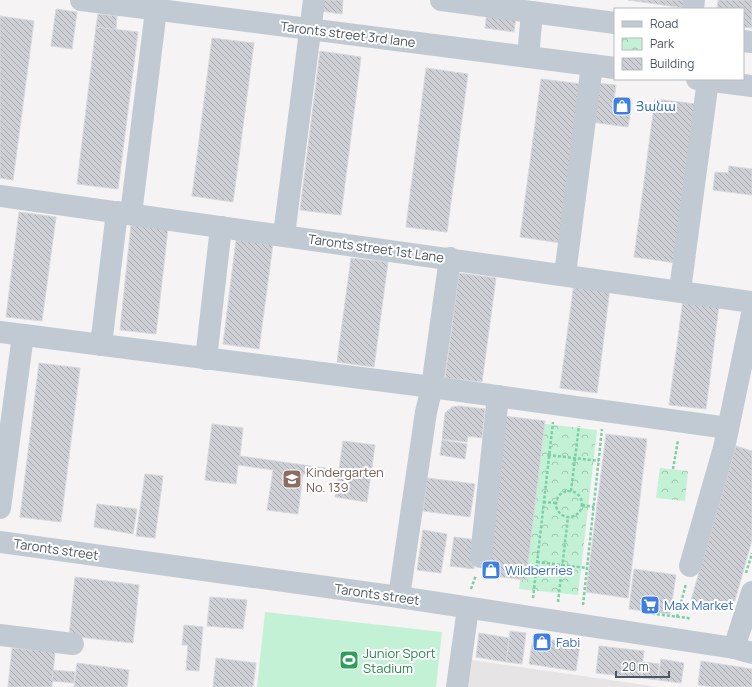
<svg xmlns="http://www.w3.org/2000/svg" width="752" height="687" viewBox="0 0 752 687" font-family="Manrope,'Noto Sans Armenian',sans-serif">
	<defs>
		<pattern id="park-crowns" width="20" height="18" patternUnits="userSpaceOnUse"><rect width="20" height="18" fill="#c3f1d5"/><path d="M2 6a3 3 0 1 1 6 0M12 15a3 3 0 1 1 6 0" fill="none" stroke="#a0c6b0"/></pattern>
		<pattern id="building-back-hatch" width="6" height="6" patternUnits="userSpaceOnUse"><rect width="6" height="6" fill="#cdcfd5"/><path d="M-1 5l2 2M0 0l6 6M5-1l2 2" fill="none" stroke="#a8abb0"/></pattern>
	</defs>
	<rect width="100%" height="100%" fill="#f5f3f3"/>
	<polygon fill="#e6e4e5" points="472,660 659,687 468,687"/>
	<polygon fill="#c3f1d5" points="265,612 442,632 436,687 257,687"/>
	<g fill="url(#park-crowns)">
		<polygon points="538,423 597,430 578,595 519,589"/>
		<polygon points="660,468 688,471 685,501 656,498"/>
	</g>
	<g fill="url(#building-back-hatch)" stroke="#d7d9de">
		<polygon points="322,0 343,0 342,14 320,11"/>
		<polygon points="628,0 692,0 691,9"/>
		<polygon points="718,0 752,0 752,28 743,27 743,9 717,9"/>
		<polygon points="56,9 77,12 72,49 51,46"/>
		<polygon points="487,12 516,15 514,32 485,28"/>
		<polygon points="98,14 117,16 116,30 96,27"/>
		<polygon points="0,16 34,21 13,180 0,178"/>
		<polygon points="96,27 138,32 118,189 77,184"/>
		<polygon points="212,38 254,43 233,202 192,196"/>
		<polygon points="320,51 361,57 341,215 300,210"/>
		<polygon points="426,68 468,74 447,232 406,227"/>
		<polygon points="541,79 582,84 561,243 520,237"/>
		<polygon points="597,83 616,85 614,99 632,102 628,127 591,122"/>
		<polygon points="655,99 696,104 676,263 634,257"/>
		<polygon points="729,166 752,169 752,195 713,190 715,172 728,173"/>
		<polygon points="19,212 56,217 42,321 6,317"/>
		<polygon points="131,225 168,229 156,334 120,330"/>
		<polygon points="236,240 273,244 259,349 223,344"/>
		<polygon points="351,258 388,262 374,367 337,362"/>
		<polygon points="459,273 496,278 482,382 445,378"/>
		<polygon points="574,283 610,288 597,393 560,388"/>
		<polygon points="683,300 719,305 706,409 669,405"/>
		<polygon points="39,363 80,368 61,522 20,517"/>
		<polygon points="459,406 485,409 482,438 468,436 467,442 442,439 445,413 452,407"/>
		<polygon points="503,416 545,421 526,580 485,575"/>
		<polygon points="212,424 243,428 240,456 339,470 343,441 375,445 367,502 335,497 338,479 303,474 298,514 267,510 273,470 238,465 236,484 205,480"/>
		<polygon points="606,434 647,439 628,598 586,592"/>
		<polygon points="442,440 467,444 465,459 440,455"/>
		<polygon points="736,446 752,451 752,540 732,611 691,600"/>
		<polygon points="145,474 163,476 155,538 136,536"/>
		<polygon points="427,478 475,484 470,517 423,511"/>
		<polygon points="97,504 137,509 133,534 94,527"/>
		<polygon points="423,530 447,534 441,573 417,570"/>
		<polygon points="454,537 477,540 474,569 450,566"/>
		<polygon points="634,569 676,575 670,614 629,609"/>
		<polygon points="75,577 139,585 133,643 69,636"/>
		<polygon points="210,597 247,600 243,629 207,626"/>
		<polygon points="184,625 203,627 199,671 186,670 188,645 182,645"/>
		<polygon points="510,631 526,633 522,664 506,662"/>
		<polygon points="479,633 509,638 506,662 476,657"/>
		<polygon points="533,637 580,644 576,671 529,664"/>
		<polygon points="599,646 644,651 641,678 596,673"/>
		<polygon points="12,648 55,652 52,687 8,687"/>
		<polygon points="216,658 256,663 253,687 213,687"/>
		<polygon points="661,659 684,663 681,683 658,680"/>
		<polygon points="701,661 752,669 752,687 712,687 698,685"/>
		<polygon points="644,662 659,664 657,680 642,678"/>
		<polygon points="77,663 129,670 127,687 74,687"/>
		<polygon points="53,670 75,672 74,683 52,681"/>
	</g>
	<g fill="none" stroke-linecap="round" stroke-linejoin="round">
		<g stroke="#7ad0a6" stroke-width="2.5" stroke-dasharray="3 2" stroke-linecap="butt">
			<polyline points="548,455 599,461"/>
			<polyline points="673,469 678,440"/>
			<circle cx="569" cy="504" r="13"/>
			<polyline points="571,491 579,426"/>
			<polyline points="543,502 556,503"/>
			<polyline points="582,505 594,507"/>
			<polyline points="537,562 587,568"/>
			<polyline points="746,573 752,553"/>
			<polyline points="471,589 476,575"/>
			<polyline points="533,598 553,422"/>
			<polyline points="558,602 568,517"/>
			<polyline points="583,605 602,429"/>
			<polyline points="647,613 688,618 691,620"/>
			<polyline points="677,617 686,584"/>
		</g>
		<g stroke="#c1cad2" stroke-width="22">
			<polyline points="81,0 615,68"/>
			<polyline points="441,0 615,23"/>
			<polyline points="693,9 694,0"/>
			<polyline points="743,41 752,42"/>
			<polyline points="528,57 532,12"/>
			<polyline points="697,79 752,86"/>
			<polyline points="0,196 752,302"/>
			<polyline points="131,214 156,10"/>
			<polyline points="284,235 314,0"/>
			<polyline points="565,274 592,65"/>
			<polyline points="680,290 708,80"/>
			<polyline points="0,332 432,387 728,428"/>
			<polyline points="101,345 117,212"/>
			<polyline points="206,359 221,227"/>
			<polyline points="0,508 23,335"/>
			<polyline points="0,542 399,597 734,648 752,653"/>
			<polyline points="481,557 498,396"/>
			<polyline points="690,566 724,448 752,314"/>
			<polyline points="399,597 426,412 432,387 450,258"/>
			<polyline points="0,635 73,644"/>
			<polyline points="734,648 752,592"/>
			<polyline points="457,687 468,608"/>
		</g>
	</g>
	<defs>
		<symbol id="shop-square" viewBox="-11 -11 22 22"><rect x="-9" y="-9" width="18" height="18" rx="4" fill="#3f7fe0" stroke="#fff"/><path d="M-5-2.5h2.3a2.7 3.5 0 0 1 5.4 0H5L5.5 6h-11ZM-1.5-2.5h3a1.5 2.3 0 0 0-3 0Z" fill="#fff"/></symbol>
		<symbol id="school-square" viewBox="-11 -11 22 22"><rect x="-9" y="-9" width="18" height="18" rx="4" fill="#8d6e63" stroke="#fff"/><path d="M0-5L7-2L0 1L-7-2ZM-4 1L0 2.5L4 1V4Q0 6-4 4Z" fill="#fff"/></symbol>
		<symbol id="supermarket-square" viewBox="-11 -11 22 22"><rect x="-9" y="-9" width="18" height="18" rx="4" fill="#3f7fe0" stroke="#fff"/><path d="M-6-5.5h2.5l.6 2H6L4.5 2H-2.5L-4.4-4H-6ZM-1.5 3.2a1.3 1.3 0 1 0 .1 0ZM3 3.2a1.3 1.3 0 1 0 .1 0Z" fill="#fff"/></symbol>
		<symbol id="stadium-square" viewBox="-11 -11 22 22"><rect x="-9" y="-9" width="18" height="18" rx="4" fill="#2e9e5b" stroke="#fff"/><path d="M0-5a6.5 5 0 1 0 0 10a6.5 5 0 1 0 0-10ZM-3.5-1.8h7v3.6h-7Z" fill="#fff"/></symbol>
	</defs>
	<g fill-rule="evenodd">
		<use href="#shop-square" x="611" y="95" width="22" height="22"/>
		<use href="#school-square" x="281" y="468" width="22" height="22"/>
		<use href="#shop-square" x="480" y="559" width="22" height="22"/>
		<use href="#supermarket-square" x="639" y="594" width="22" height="22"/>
		<use href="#shop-square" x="531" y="631" width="22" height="22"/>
		<use href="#stadium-square" x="338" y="649" width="22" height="22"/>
	</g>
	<g text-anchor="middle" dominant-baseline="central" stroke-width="4" stroke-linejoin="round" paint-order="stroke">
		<g font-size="13" fill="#4a5661" stroke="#fff">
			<text transform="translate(348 34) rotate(7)">Taronts street 3rd lane</text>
			<text transform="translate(376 248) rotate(8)">Taronts street 1st Lane</text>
			<text transform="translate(56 549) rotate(8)">Taronts street</text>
			<text transform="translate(377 594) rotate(8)">Taronts street</text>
		</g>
		<g font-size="13" fill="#366cbe" stroke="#fff" text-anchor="start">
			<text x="636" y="106">Յանա</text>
			<text x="505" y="570">Wildberries</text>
			<text x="664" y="605">Max Market</text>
			<text x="556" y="642">Fabi</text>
		</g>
		<g font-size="13" fill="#785e54" stroke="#fff" text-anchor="start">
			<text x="306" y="472">Kindergarten<tspan x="306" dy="15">No. 139</tspan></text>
		</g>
		<g font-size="13" fill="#27864d" stroke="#fff" text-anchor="start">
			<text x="363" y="653">Junior Sport<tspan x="363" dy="15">Stadium</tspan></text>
		</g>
	</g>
	<rect x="614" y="8" width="130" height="72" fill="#ffffff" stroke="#b7bbc0"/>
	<rect x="622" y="21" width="20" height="6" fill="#c1cad2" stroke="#b7bbc0"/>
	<text x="650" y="28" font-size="12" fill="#4a5661">Road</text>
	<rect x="622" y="38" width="20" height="12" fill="url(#park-crowns)" stroke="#b7bbc0"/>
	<text x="650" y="48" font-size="12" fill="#4a5661">Park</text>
	<rect x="622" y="58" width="20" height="12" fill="url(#building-back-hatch)" stroke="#b7bbc0"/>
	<text x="650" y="68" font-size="12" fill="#4a5661">Building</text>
	<path d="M616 671v6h53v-6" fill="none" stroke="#4a5661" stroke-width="2"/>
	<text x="622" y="671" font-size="12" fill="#4a5661" stroke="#ffffff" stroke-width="3" paint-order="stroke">20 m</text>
</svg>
